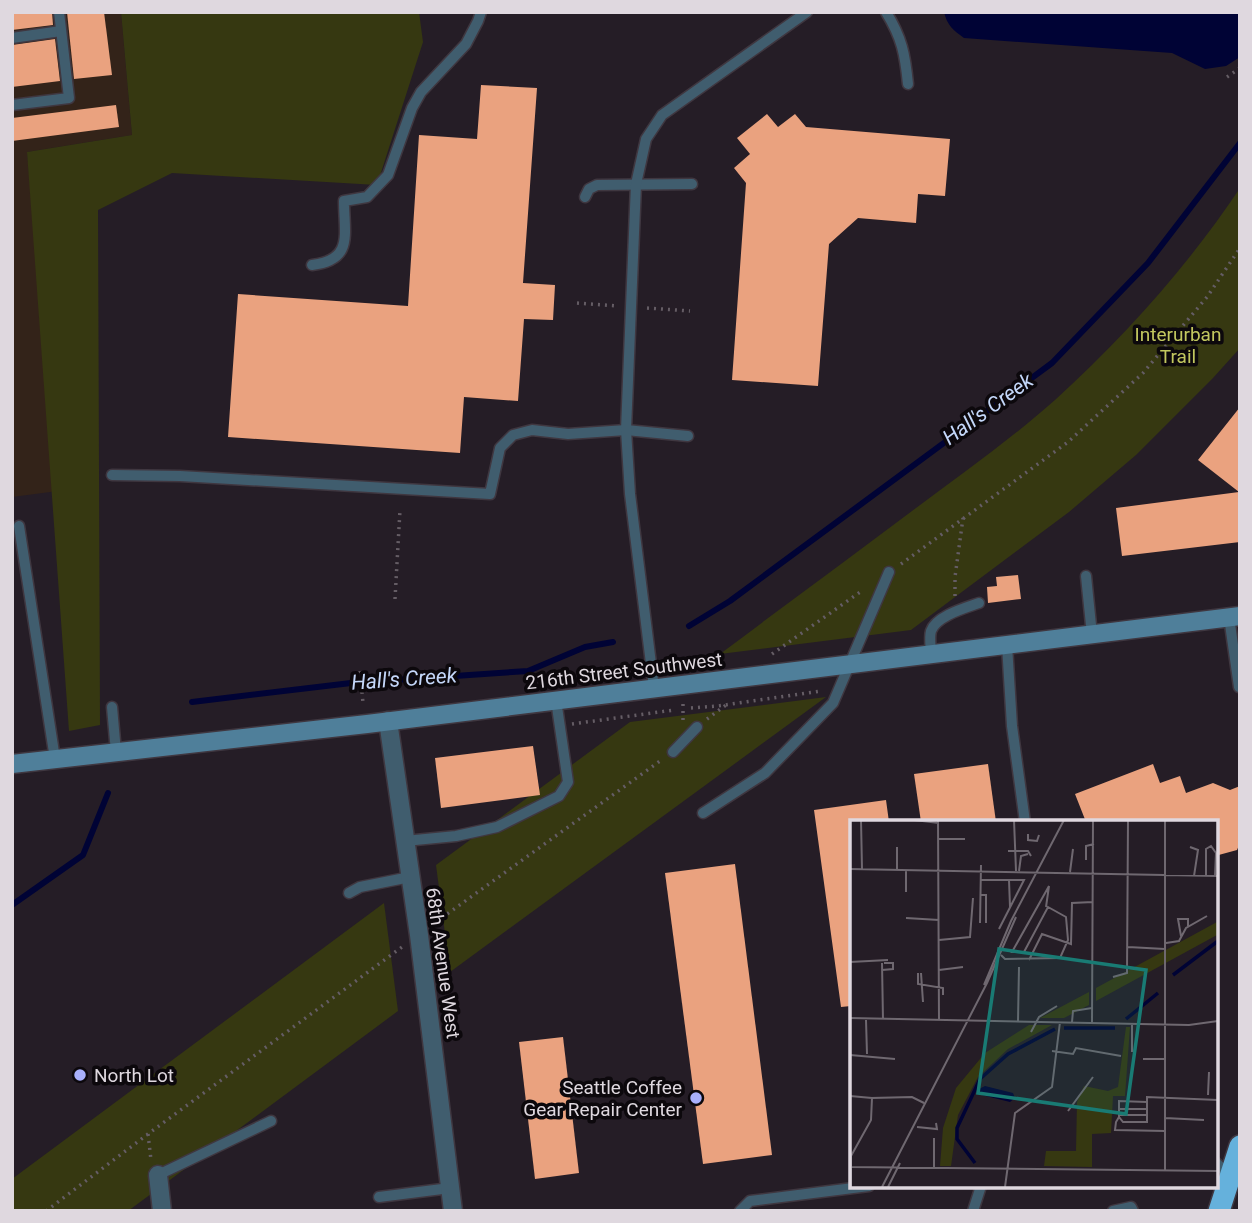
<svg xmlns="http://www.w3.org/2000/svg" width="1252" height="1223" viewBox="0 0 1252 1223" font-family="Roboto,sans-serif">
	<rect width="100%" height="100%" fill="#251d26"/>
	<polygon fill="#332319" points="12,12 121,12 132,135 27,152 58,491 12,497"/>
	<g fill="#363811">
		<polygon points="121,12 419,12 423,42 377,185 172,173 98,210 100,725 69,731 27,152 132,135"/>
		<path d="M1240 188V348L1213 378 1136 455 1069 512 911 630 720 654C784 606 848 559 912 511 960 475 1010 440 1055 400 1124 337 1188 266 1240 188Z"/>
		<polygon points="826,697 450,972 436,865 630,722"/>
		<polygon points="384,903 398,1011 128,1211 12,1211 12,1179"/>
	</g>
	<path fill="#000335" d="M944 12H1240V57L1226 66 1205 69 1172 53 964 38C953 30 947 25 944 12Z"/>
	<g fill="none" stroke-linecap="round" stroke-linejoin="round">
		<g stroke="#000335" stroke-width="6">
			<polyline points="689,626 730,601 1052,363 1148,263 1240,143"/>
			<polyline points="192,702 351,683 528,671 585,647 613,642"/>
			<polyline points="12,905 83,855 108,793"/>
		</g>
	</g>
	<g fill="#eaa27f">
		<polygon points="12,12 52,12 53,25 12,30"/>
		<polygon points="67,12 104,12 112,75 74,79"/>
		<polygon points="55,39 60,81 12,87 12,45"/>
		<polygon points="481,85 537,88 523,283 555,285 553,320 524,319 518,401 464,397 460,453 228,437 238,294 408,306 419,135 477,139"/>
		<polygon points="116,105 119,127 12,141 12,118"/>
		<polygon points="767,114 778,127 795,114 806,127 950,139 945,196 918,194 916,223 858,218 829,244 818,386 732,380 746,183 734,168 750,154 737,138"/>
		<polygon points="1240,407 1240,542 1122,556 1116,508 1239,492 1198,460"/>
		<polygon points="1018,575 1021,599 988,603 987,587 997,586 996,577"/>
		<polygon points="533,746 540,795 441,808 435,758"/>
		<polygon points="988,764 996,822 921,822 914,774"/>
		<polygon points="1153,764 1160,783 1180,776 1186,793 1213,783 1230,790 1240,786 1240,843 1237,850 1215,856 1215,822 1086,822 1075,794"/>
		<polygon points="886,800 889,822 851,822 851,1006 841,1007 814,810"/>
		<polygon points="735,864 772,1155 703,1164 665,873"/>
		<polygon points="563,1037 579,1173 535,1179 519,1042"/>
	</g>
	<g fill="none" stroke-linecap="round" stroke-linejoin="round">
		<defs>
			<g id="lane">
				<path d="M886 12C902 38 905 54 908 84"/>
				<polyline points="12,38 61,31"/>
				<polyline points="12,105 69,98 59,12"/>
				<polyline points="585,197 589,189 597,185 692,184"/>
				<path d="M312 265C354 260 344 234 344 201L367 197 388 175 412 108 421 92 466 44 478 21 481 12"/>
				<polyline points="112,475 180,476 490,494 500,448 513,435 532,430 568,434 626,430 688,436"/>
				<polyline points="19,526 55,759"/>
				<polyline points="1086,576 1092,635"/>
				<polyline points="1229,617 1239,687"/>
				<polyline points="1007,645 1012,726 1025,822"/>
				<path d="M931 654C931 647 929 638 931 631 936 616 965 608 979 603"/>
				<polyline points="654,688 630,494 626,430 636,184 646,139 662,115 807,12"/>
				<polyline points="112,707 116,752"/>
				<polyline points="673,752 697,727"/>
				<polyline points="703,813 765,773 833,703 889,572"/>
				<polyline points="405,841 456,836 497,827 559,796 568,782 556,700"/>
				<polyline points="349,893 360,887 410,877"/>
				<polyline points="1215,1162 1230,1176"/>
				<polyline points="158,1175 271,1121"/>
				<polyline points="379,1197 450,1188"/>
				<polyline points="740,1211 750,1201 869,1186"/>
				<polyline points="973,1211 981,1186"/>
				<polyline points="1113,1211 1131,1207 1133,1211"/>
			</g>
			<g id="street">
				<polyline points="388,721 419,935 453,1211"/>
				<polyline points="158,1175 162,1211"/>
			</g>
			<polyline id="secondary" points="12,764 367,724 1240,616"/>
			<polyline id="highway" points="1219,1211 1240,1146"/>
		</defs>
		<use href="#lane" stroke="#3f3740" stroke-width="13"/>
		<use href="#street" stroke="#3f3740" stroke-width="21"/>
		<use href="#secondary" stroke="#3f3740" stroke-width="21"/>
		<use href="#highway" stroke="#3f3740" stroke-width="24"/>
		<g stroke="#655d65" stroke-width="3.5" stroke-dasharray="2 5" stroke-linecap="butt">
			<polyline points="1227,77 1240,68"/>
			<polyline points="577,303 618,306"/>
			<polyline points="647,308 690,311"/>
			<polyline points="901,564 1068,442 1143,373 1207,297 1240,248"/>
			<polyline points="955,596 955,577 963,518"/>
			<polyline points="395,599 400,510"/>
			<polyline points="772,654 863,590"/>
			<polyline points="360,671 363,703"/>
			<polyline points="691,708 718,706 821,691"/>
			<polyline points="707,719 726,705"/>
			<polyline points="683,720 683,703"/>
			<polyline points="572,724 674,710"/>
			<polyline points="436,922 660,761"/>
			<polyline points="148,1134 151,1160"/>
			<polyline points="46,1211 148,1134 402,947"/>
		</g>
		<use href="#lane" stroke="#405d6e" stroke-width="10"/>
		<use href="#street" stroke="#405d6e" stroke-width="18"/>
		<use href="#secondary" stroke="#4f7f9a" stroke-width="18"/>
		<use href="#highway" stroke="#65b1dc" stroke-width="21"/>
	</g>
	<g fill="#a9b0fc" stroke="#0c080c" stroke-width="2.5">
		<circle cx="80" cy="1075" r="7"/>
		<circle cx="696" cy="1098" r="7"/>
	</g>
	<g text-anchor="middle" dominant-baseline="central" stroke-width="7" stroke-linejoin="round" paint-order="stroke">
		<g font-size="19" fill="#c2c75f" stroke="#0c080c">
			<text x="1178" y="334">Interurban<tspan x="1178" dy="22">Trail</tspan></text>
		</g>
		<g font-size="19" fill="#dfd8df" stroke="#0c080c">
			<text transform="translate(624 671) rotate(-7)">216th Street Southwest</text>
			<text transform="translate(443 963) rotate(82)">68th Avenue West</text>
		</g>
		<g font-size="19" fill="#dfd8df" stroke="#0c080c" text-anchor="start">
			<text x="94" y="1075">North Lot</text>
			<text x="682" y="1087" text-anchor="end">Seattle Coffee<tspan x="682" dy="22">Gear Repair Center</tspan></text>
		</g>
		<g font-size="21" font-style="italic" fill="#c4d7f9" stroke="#0c080c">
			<text transform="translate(988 409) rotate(-36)">Hall's Creek</text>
			<text transform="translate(404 679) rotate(-4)">Hall's Creek</text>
		</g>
	</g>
	<g transform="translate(850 820)">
		<rect width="368" height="368" fill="#251d26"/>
		<path d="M367 102V115L246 181V168ZM239 172V185L214 198H190ZM179 205H202L158 229 128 257 108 295 101 346H90L93 308 106 268 135 233ZM276 207H280L275 276H263L261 313 242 314V347L194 346 196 331H226L227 282 234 266 258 271 268 267Z" fill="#363811"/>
		<path d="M135 266 163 273 165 278 160 282 132 275 129 269Z" fill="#000335"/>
		<path fill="none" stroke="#000335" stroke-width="3.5" d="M323 155 368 121M276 199 308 173M214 208H265M125 343 107 319V308L130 259 158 234 205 209"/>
		<path fill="none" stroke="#6f6870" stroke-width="2" d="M11 0 12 49M64 0 89 3M88 0 89 200M164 0 166 51M178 14V20L187 21 189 15M89 19H115M340 27 348 30 344 56M158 31H178L181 36M236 40V26L244 24M0 49 368 56M47 50V27M56 50V72M169 51 171 36 178 34M220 52 223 29M356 56V29L361 26 366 33 365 56M131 60H174L149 109M159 60 160 87M130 75H136V103M56 98 89 100M130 103 131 45M331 116 328 99H338V106M89 120 120 117 123 78M316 123 329 121 336 108 357 96M278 127 315 129M151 135 155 139 210 138 218 120 216 97 198 87 174 132H162L199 66 196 87M179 140 192 114 221 124 222 83 243 82M0 142 38 140M32 143 33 200M32 150 43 149V143H34M89 150 113 147M68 153V164L93 168V175M71 153 73 182M263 157 277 153 278 0M134 165 161 101 214 0M0 198 339 205 368 201M16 200 17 234M168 201 169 147M222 202 223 191 242 188M242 203 243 0M282 204V232M181 212 189 197 207 186M202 231 223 234 226 228 271 236M0 235 45 239M293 239H315M358 275 359 252M0 276 22 278M269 289H297M218 291 243 257M269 295H297M269 297V281L297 282M315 298 354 300M67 307 87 309 86 303M315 311 265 310 266 302 269 297 273 302H297V277L368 280M84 318V348M0 347 368 351M315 352V0M1 367V336L21 300 22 278 62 277 74 283M32 367 137 163 166 97M38 367 50 343M155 367 165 293 202 267 210 202"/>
		<path fill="#197b74" fill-opacity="0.15" stroke="#197b74" stroke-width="3.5" d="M149 129 296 150 276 294 128 273Z"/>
		<rect width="368" height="368" fill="none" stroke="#dfd8df" stroke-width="3.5"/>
	</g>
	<rect width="1252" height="1223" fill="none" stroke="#dfd8df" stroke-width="28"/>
</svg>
